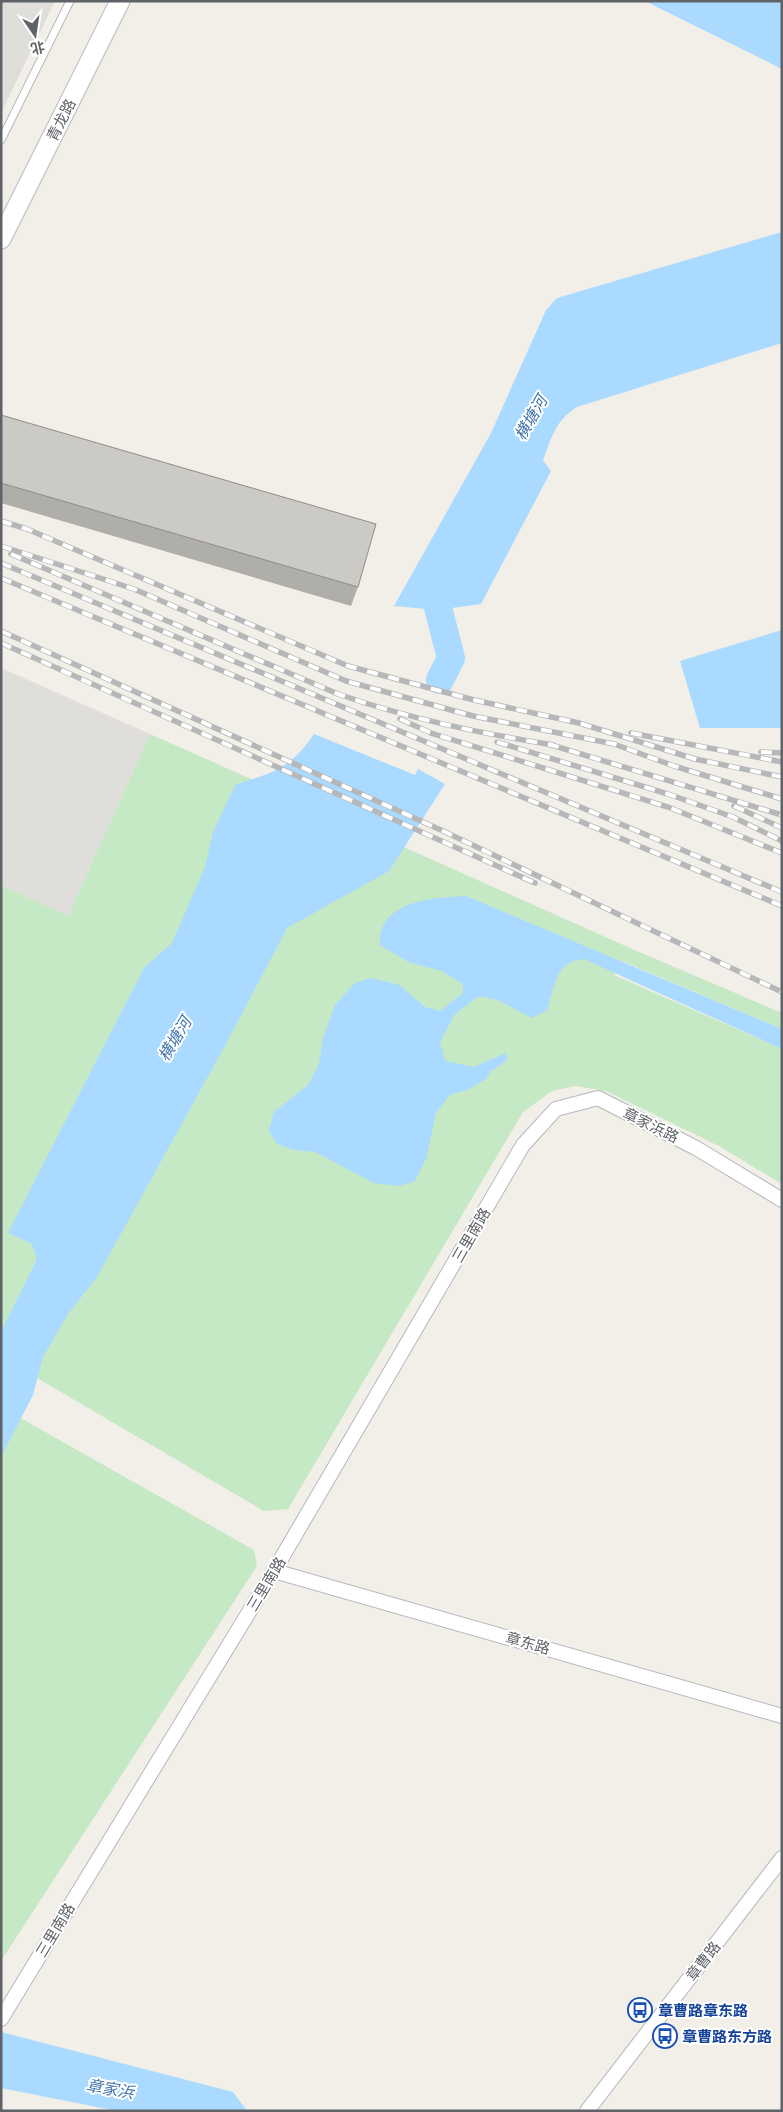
<svg xmlns="http://www.w3.org/2000/svg" width="783" height="2112" viewBox="0 0 783 2112" font-family="Montserrat,'Noto Sans SC',sans-serif">
	<rect width="100%" height="100%" fill="#f1efe8"/>
	<g fill="#e0deda">
		<polygon points="1,1 55,1 1,113"/>
		<polygon points="1,668 150,734 68,916 1,885"/>
	</g>
	<g fill="#c5e8c5">
		<polygon points="150,734 630,948 782,1013 782,1029 622,961 614,975 782,1049 782,1184 719,1146 606,1091 576,1086 552,1091 523,1112 288,1509 264,1511 1,1357 1,885 68,916"/>
		<polygon points="1,1407 254,1550 257,1566 1,1961"/>
	</g>
	<g fill="#aadaff">
		<polygon points="645,1 782,1 782,69"/>
		<path d="M782 232V343L577 407C555 421 552 437 543 460L551 471 481 604 437 610 394 606 491 433 546 310 557 298Z"/>
		<polygon points="782,630 782,728 700,728 680,661"/>
		<path d="M314 734 415 775 418 769 445 784 389 871 287 928 227 1042 97 1277 68 1314 43 1357 33 1395 1 1457V1332L37 1259 32 1244 8 1233 144 968 172 943 205 867 213 832 236 784C272 774 292 767 314 734Z"/>
		<path d="M466 896 782 1029V1049L584 959C555 961 555 986 547 1010L532 1018 498 1000 479 996 455 1014 440 1042 445 1061 474 1067 506 1053 507 1060 491 1071 486 1079 469 1089 450 1095 436 1113 426 1159 415 1181 399 1186 374 1183 315 1152 294 1150 277 1144 269 1131 274 1112 308 1085 319 1064 323 1038 335 1005 355 983 371 978 399 985 425 1007 440 1011 463 993V984L442 971 408 962 380 945C378 900 433 898 466 896Z"/>
		<polygon points="1,2032 233,2092 247,2111 117,2111 1,2088"/>
	</g>
	<g fill="none" stroke-linecap="round" stroke-linejoin="round">
		<polyline stroke="#aadaff" stroke-width="28" points="440,576 433,588 451,658 440,680"/>
		<defs>
			<polyline id="service" points="1,140 70,1"/>
			<g id="minor">
				<polyline points="274,1571 782,1716"/>
				<polyline points="1,2019 274,1571 523,1145 556,1109 598,1098 696,1148 782,1200"/>
				<polyline points="587,2111 782,1858"/>
			</g>
			<polyline id="secondary" points="1,239 120,1"/>
		</defs>
		<use href="#service" stroke="#b5b8bc" stroke-width="9"/>
		<use href="#minor" stroke="#b5b8bc" stroke-width="16"/>
		<use href="#secondary" stroke="#b6babf" stroke-width="21"/>
		<use href="#service" stroke="#fff" stroke-width="7"/>
		<use href="#minor" stroke="#fff" stroke-width="14"/>
		<use href="#secondary" stroke="#fff" stroke-width="19"/>
		<defs>
			<g id="rail">
				<polyline points="1,521 27,529 348,666 474,700 579,723 695,759 782,777"/>
				<polyline points="1,546 134,589 346,681 473,716 614,744 674,766 782,799"/>
				<path d="M11 554 338 694C410 719 479 733 553 745"/>
				<polyline points="1,563 782,892"/>
				<polyline points="1,578 782,906"/>
				<polyline points="1,631 443,831 782,992"/>
				<polyline points="1,643 535,883"/>
				<polyline points="400,719 431,733 668,807 782,853"/>
				<polyline points="631,733 782,762"/>
				<polyline points="497,742 668,794 733,817 782,841"/>
				<polyline points="548,744 782,815"/>
				<polyline points="761,752 782,753"/>
				<polyline points="734,806 782,828"/>
			</g>
		</defs>
		<use href="#rail" stroke="#b6b7b8" stroke-width="5.5"/>
		<use href="#rail" stroke="#fff" stroke-width="4" stroke-dasharray="11" stroke-linecap="butt"/>
	</g>
	<polygon fill="#afaea9" points="1,415 358,587 351,606 1,503"/>
	<polygon fill="#cccac5" stroke="#8f8d8a" points="1,415 376,524 358,587 1,483"/>
	<defs>
		<symbol id="bus-ring" viewBox="-11 -11 22 22"><circle r="9.5" fill="#fff" stroke="#1a4fb4" stroke-width="1.5"/><path d="M-5-6H5V4H4V6H2V4H-2V6H-4V4H-5ZM-3.5-4V0h7V-4ZM-3.5 1.2v1.5H-2V1.2ZM2 1.2v1.5H3.5V1.2Z" fill="#1a4fb4"/></symbol>
	</defs>
	<g fill-rule="evenodd">
		<use href="#bus-ring" x="626" y="1996" width="28" height="28"/>
		<use href="#bus-ring" x="651" y="2022" width="28" height="28"/>
	</g>
	<g text-anchor="middle" dominant-baseline="central" stroke-width="4" stroke-linejoin="round" paint-order="stroke">
		<g font-size="15" fill="#5f6368" stroke="#fff">
			<text transform="translate(61 120) rotate(-63)">青龙路</text>
			<text transform="translate(651 1125) rotate(26)">章家浜路</text>
			<text transform="translate(471 1235) rotate(-60)">三里南路</text>
			<text transform="translate(266 1584) rotate(-59)">三里南路</text>
			<text transform="translate(528 1643) rotate(16)">章东路</text>
			<text transform="translate(55 1930) rotate(-59)">三里南路</text>
			<text transform="translate(703 1961) rotate(-52)">章曹路</text>
		</g>
		<g font-size="15" font-weight="bold" fill="#164399" stroke="#fff" text-anchor="start">
			<text x="658" y="2010">章曹路章东路</text>
			<text x="682" y="2036">章曹路东方路</text>
		</g>
		<g font-size="16" font-style="italic" fill="#4174aa" stroke="#fff">
			<text transform="translate(531 418) rotate(-60)">横塘河</text>
			<text transform="translate(175 1039) rotate(-59)">横塘河</text>
			<text transform="translate(110 2089) rotate(10)">章家浜</text>
		</g>
	</g>
	<rect width="783" height="2112" fill="none" stroke="#5f6368" stroke-width="5"/>
	<g transform="translate(35 35) rotate(167)" stroke="#ffffff" stroke-width="4" paint-order="stroke">
	<path d="M0-4L9 19L0 12L-9 19Z" fill="#5f6368"/>
	<text y="-8" font-size="14" font-weight="bold" text-anchor="middle" fill="#5f6368">北</text>
	</g>
</svg>
